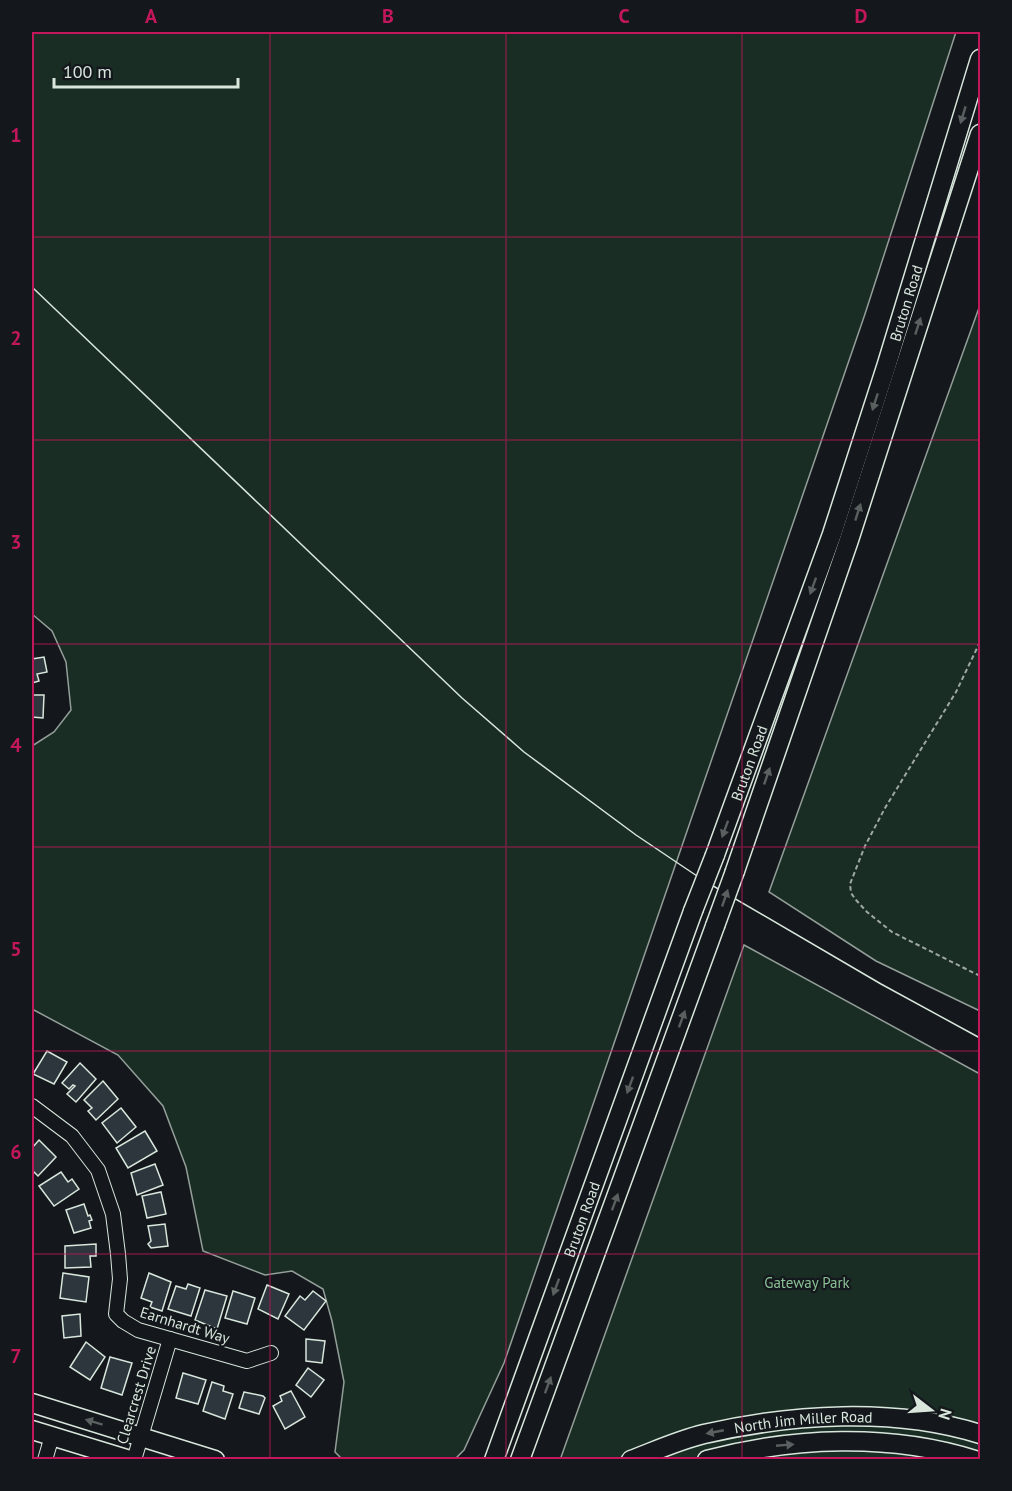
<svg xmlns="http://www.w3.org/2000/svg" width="1012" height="1491" viewBox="0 0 1012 1491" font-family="'PT Sans',sans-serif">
	<rect width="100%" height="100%" fill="#14181c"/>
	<g fill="#1a2d24" stroke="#939e99" stroke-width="1.5">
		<polygon points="32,32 956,32 865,314 504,1363 464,1450 455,1459 342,1459 335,1452 344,1382 332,1321 323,1289 292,1271 265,1275 203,1251 186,1167 163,1106 118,1055 32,1009 32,746 54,732 71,710 66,662 52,631 32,614"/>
		<polygon points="980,305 980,1011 876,961 769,892"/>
		<polygon points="744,945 980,1074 980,1459 560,1460"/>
	</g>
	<g fill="#2c363c" stroke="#d8e6dc" stroke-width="1.5">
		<polygon points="44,657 47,672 37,674 39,681 32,683 32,659"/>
		<polygon points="32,695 44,695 43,718 32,717"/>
		<polygon points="47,1051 67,1062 54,1084 33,1074"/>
		<polygon points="80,1063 96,1079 76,1102 67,1094 75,1086 73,1085 69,1089 62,1083"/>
		<polygon points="103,1081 118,1099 96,1120 88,1111 92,1108 84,1100"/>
		<polygon points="121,1108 136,1127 117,1143 102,1123"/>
		<polygon points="145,1131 157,1151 128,1168 116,1148"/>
		<polygon points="39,1140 56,1157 38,1176 32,1170 32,1148"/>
		<polygon points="155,1164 163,1185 137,1195 131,1173"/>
		<polygon points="61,1172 68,1182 72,1179 79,1189 54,1206 39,1186"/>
		<polygon points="161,1192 166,1214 147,1218 142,1196"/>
		<polygon points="84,1204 88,1216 90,1215 92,1220 89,1221 91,1228 74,1233 66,1210"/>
		<polygon points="165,1224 168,1246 151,1248 148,1244 151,1241 148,1226"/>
		<polygon points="96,1244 96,1256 90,1256 91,1267 65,1268 65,1246"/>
		<polygon points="63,1273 89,1277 86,1302 60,1298"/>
		<polygon points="149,1273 171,1282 162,1311 150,1307 152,1302 141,1298"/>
		<polygon points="188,1284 200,1288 191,1316 168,1309 176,1286 186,1289"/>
		<polygon points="267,1285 289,1294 278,1319 258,1309"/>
		<polygon points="205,1290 227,1296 217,1329 195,1320"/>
		<polygon points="233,1291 255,1298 247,1324 225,1318"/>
		<polygon points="313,1291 326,1301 304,1330 285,1316 300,1296 305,1300"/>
		<polygon points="80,1314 81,1336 64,1338 62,1316"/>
		<polygon points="306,1339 325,1341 322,1363 306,1361"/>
		<polygon points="86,1342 105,1357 90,1380 70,1367"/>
		<polygon points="110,1357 132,1363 122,1395 101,1388"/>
		<polygon points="308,1368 324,1380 311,1397 296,1385"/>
		<polygon points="183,1373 206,1380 198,1404 176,1398"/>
		<polygon points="212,1382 224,1386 223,1391 233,1394 225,1419 203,1411"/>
		<polygon points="291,1391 305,1417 285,1429 273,1406 282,1401 280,1396"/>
		<polygon points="244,1392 263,1396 265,1398 259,1414 239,1408"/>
	</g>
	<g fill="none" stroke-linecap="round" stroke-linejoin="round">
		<defs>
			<g id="minor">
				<polyline points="32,1106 72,1136 98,1170 113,1214 118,1254 120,1279 116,1314 123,1321 138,1330 247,1361 271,1353"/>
				<polyline points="45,1460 52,1436"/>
				<polyline points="134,1460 170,1339"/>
			</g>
			<g id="major">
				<path id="s1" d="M715 855 832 534 886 367 980 59"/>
				<polyline points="735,871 849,540 980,134"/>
				<polyline points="32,1403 215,1460"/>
				<polyline points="32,1430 130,1460"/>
				<path id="s2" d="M494 1460 693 911"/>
				<polyline points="520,1460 715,926"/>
				<path id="s3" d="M631 1460C655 1451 679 1440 704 1434 791 1414 894 1407 980 1434"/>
				<path d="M707 1460C793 1437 890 1433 975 1460"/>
			</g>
		</defs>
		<use href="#minor" stroke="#d8e6dc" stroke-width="16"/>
		<use href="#major" stroke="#d8e6dc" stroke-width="21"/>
		<polyline stroke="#9da8a2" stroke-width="2" stroke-dasharray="4.5 3" stroke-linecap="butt" points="980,642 956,692 885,808 865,846 850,884 851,893 856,900 867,912 892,932 980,976"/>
		<use href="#minor" stroke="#14181c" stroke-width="14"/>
		<use href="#major" stroke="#14181c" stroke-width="18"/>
		<polyline stroke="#d8e6dc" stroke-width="1.5" points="32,287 462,698 524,752 636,835 703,880 881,984 980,1038"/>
		<defs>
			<g id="major-bridge">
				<polyline points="693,911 715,855"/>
				<polyline points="715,926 735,871"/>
			</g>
		</defs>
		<use href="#major-bridge" stroke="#d8e6dc" stroke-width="21" stroke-linecap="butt"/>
		<use href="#major-bridge" stroke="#14181c" stroke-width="18"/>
	</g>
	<defs><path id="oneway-solid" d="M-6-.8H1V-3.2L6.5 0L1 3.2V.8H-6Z" transform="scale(1.5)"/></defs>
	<g fill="#59605f">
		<use href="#oneway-solid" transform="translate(963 115) rotate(107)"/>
		<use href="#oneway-solid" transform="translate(918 326) rotate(-72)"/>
		<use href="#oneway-solid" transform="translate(875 402) rotate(108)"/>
		<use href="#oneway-solid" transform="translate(858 512) rotate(-72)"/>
		<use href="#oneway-solid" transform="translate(813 586) rotate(110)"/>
		<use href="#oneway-solid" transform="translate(767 776) rotate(-71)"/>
		<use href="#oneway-solid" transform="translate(725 829) rotate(110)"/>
		<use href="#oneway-solid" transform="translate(725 898) rotate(-71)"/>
		<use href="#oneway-solid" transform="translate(682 1019) rotate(-70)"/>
		<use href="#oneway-solid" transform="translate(630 1085) rotate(110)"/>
		<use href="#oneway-solid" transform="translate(615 1202) rotate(-70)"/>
		<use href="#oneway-solid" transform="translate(556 1287) rotate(110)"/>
		<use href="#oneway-solid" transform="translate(548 1385) rotate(-70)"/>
		<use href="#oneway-solid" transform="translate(94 1422) rotate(-163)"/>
		<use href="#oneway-solid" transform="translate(715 1432) rotate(169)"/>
		<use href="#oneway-solid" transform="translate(785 1445) rotate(-5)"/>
	</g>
	<path fill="none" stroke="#c2185b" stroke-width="1.5" stroke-opacity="0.55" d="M270 32V1460M506 32V1460M742 32V1460M32 237H980M32 440H980M32 644H980M32 847H980M32 1051H980M32 1254H980"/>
	<g text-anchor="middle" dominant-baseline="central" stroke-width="4.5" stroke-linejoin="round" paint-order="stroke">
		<g font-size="15" fill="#d8e6dc" stroke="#14181c">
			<text stroke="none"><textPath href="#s1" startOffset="584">Bruton Road</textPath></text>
			<text stroke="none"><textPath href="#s1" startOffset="98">Bruton Road</textPath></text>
			<text stroke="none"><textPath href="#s2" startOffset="256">Bruton Road</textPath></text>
			<text transform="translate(185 1325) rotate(17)">Earnhardt Way</text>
			<text transform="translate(136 1395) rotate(-73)">Clearcrest Drive</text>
			<text stroke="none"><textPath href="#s3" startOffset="178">North Jim Miller Road</textPath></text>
		</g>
		<g font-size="15" fill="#8ac095" stroke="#14181c">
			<text x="807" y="1282">Gateway Park</text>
		</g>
	</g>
	<rect width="1012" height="1491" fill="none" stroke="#14181c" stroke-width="66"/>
	<g transform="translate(931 1410) rotate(107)" stroke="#14181c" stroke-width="4.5" paint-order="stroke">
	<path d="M0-4.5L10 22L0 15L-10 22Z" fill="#d8e6dc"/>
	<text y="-9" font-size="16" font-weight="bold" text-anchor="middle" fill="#d8e6dc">N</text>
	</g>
	<path d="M54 78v9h184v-9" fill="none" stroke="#d8e6dc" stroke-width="3"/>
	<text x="63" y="78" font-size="18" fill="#d8e6dc" stroke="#14181c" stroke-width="4.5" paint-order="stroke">100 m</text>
	<rect x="33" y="33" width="946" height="1425" fill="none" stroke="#c2185b" stroke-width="2"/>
	<g font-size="20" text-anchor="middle" font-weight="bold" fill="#c2185b">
		<text x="151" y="23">A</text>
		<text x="388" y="23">B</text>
		<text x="624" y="23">C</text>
		<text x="861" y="23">D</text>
		<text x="16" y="142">1</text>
		<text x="16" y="345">2</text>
		<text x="16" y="549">3</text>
		<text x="16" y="752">4</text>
		<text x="16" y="956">5</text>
		<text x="16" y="1159">6</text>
		<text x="16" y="1363">7</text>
	</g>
</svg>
